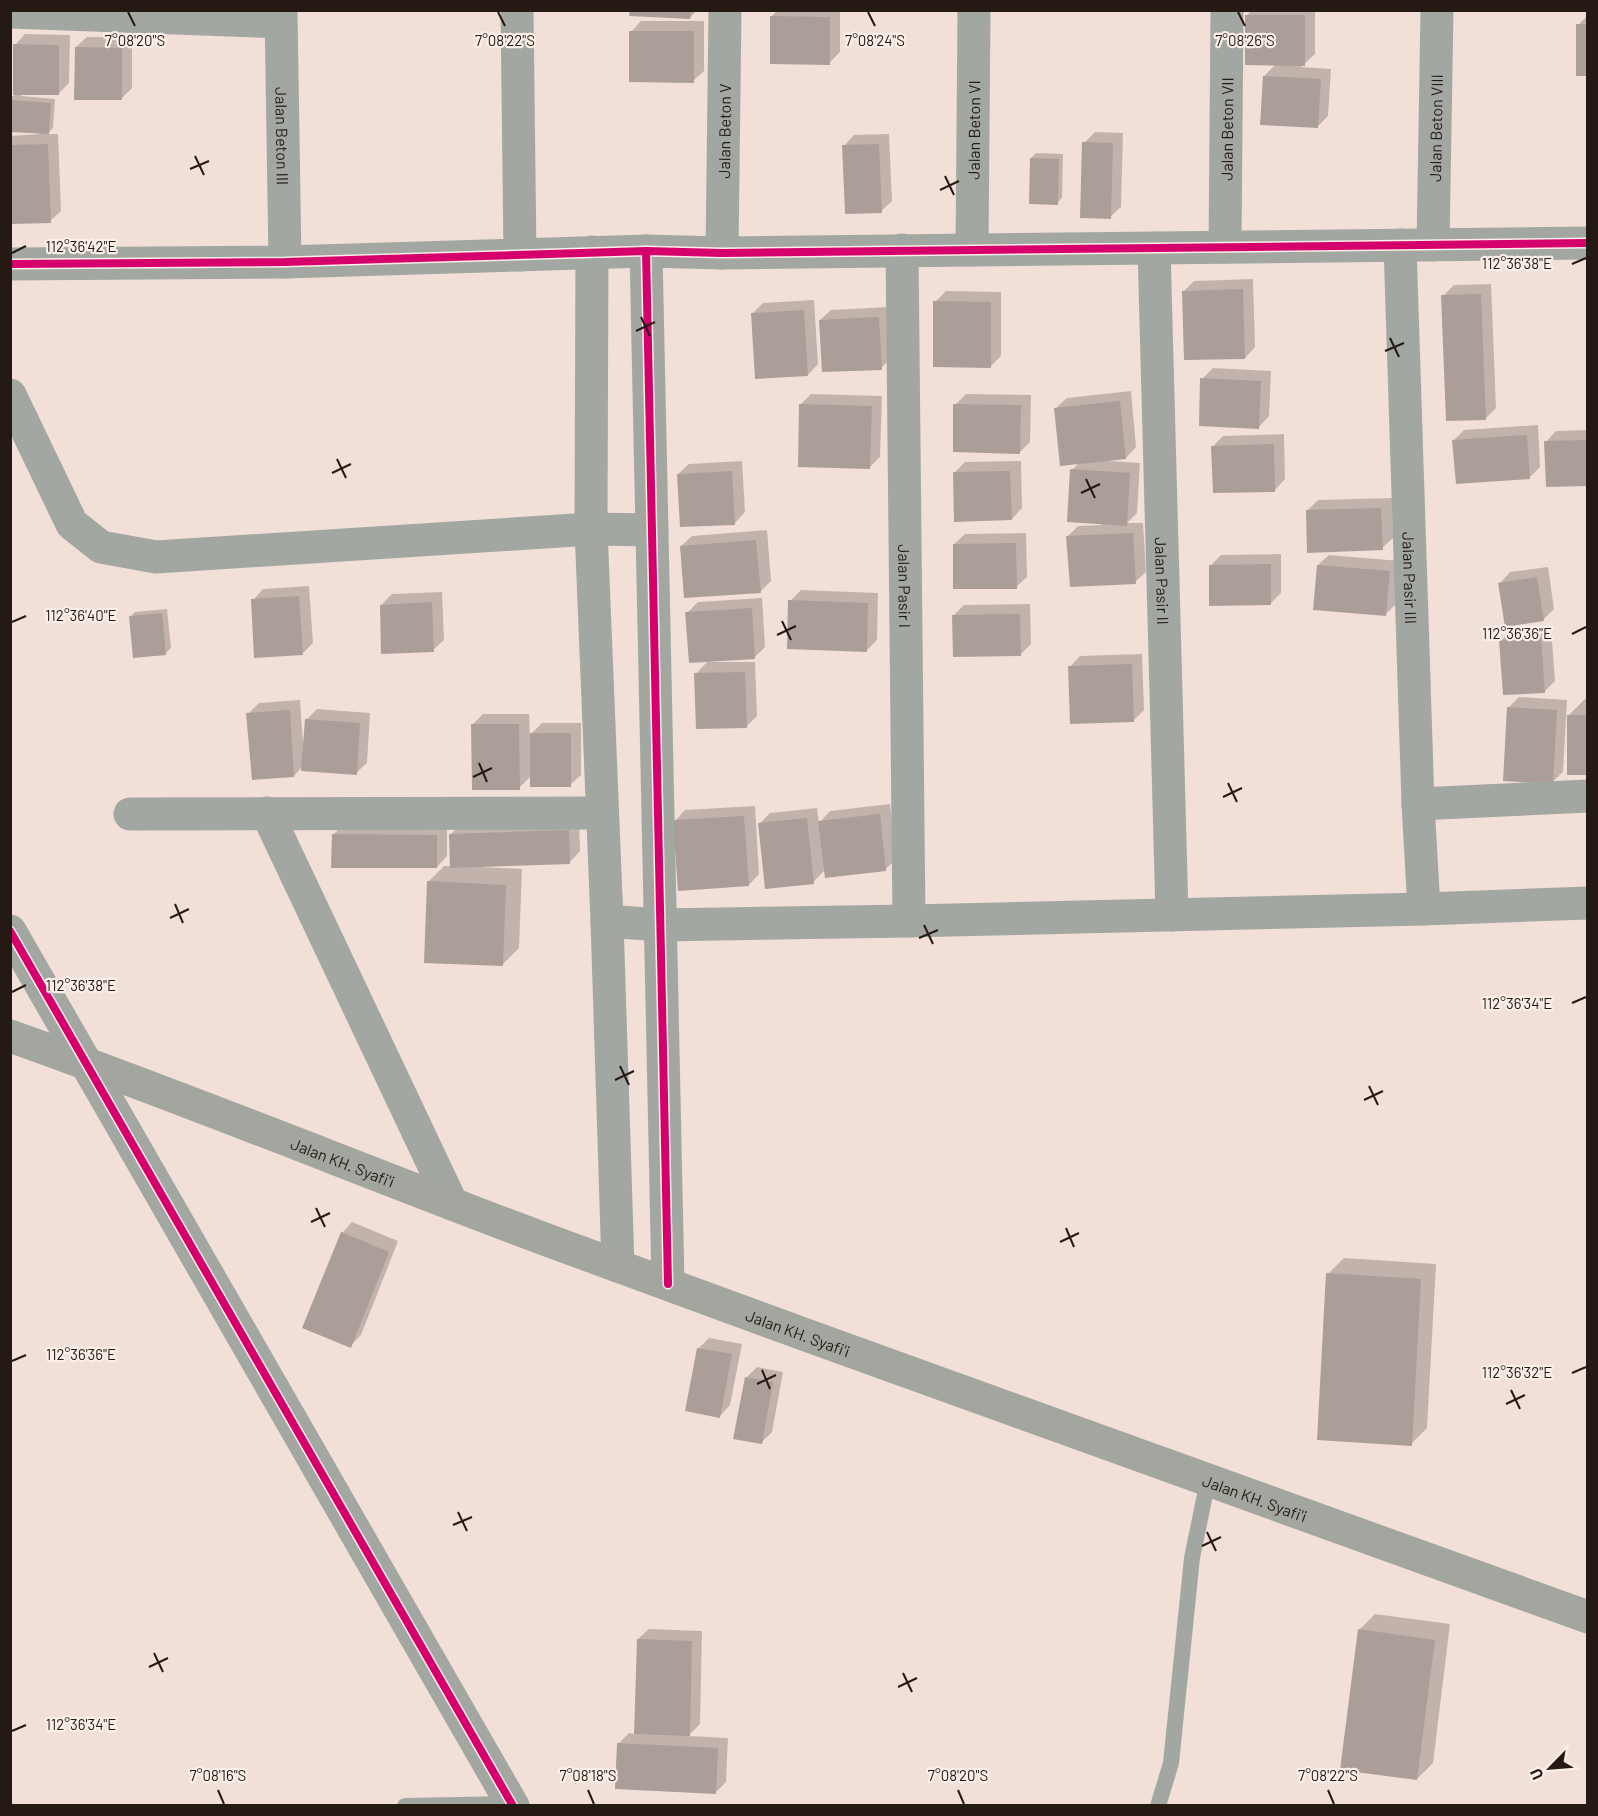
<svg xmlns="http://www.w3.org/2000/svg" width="1598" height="1816" viewBox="0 0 1598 1816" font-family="Barlow,sans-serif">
	<rect width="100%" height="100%" fill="#f2e0d8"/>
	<g fill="#0003">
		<polygon points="631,10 697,10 690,18"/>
		<polygon points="778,10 840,10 840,52 829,63 771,17"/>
		<polygon points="1252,10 1315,10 1315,54 1301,67 1331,69 1328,116 1317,127 1264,76 1276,64 1247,15"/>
		<polygon points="1588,15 1588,74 1578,25"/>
		<polygon points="641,21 704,21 704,71 693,81 631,32"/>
		<polygon points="25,34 70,35 69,83 58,94 21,94 21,96 55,99 53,128 47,134 58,134 61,211 50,221 10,222 10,136 39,134 39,132 10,130 10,96 14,96 15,45"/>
		<polygon points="87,37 132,37 132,88 121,99 76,47"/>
		<polygon points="1095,132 1123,133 1121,207 1110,217 1084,143"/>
		<polygon points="889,134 892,201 881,211 844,146 854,135"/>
		<polygon points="1036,153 1063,154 1062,198 1057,203 1031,158"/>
		<polygon points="1253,279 1255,347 1245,358 1183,292 1194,281"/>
		<polygon points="1491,284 1496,408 1485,419 1443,296 1454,285"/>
		<polygon points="946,291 1001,292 1001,356 991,366 935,302"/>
		<polygon points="814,300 818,364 808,375 752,314 763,303"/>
		<polygon points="889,307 892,357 881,368 820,320 831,310"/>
		<polygon points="1213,368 1271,371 1269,416 1259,427 1202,379"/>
		<polygon points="1131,391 1136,447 1126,458 1109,459 1109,461 1140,463 1137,513 1127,523 1143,523 1146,572 1135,582 1068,536 1078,526 1102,525 1102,522 1072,470 1080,462 1056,408 1067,398"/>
		<polygon points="811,394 882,396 880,457 870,467 800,405"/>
		<polygon points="966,394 1031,395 1030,442 1019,453 955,405"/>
		<polygon points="1538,425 1540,467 1529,478 1454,440 1464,430"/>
		<polygon points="1588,430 1588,485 1546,442 1556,431"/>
		<polygon points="1284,434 1285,479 1275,490 1213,446 1223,436"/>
		<polygon points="742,461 745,512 735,523 678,474 689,464"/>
		<polygon points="1021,461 1022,508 1012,519 954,473 965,462"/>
		<polygon points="1392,498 1393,538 1382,548 1307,511 1318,500"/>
		<polygon points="767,530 771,581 760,592 681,546 692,536"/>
		<polygon points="1026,533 1027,577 1016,587 954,544 965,534"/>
		<polygon points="1281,554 1281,593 1270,604 1210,566 1221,555"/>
		<polygon points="1329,555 1400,561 1396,604 1385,615 1318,565"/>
		<polygon points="1548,567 1554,609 1543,620 1500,583 1510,572"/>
		<polygon points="309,586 313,643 302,654 253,600 263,589"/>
		<polygon points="801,590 878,593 877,640 866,651 790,601"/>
		<polygon points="442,592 444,640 433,650 381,605 392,594"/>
		<polygon points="762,598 765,647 755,657 687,613 698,602"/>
		<polygon points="1030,604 1031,644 1020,655 953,616 964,605"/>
		<polygon points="167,609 171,648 166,653 130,617 135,612"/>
		<polygon points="1551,627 1555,681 1544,692 1501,641 1511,630"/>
		<polygon points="1142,654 1144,710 1133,721 1070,667 1080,656"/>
		<polygon points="707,662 755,662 757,716 747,726 696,674"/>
		<polygon points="1519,697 1567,700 1563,772 1552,782 1508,708"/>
		<polygon points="1585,699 1588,699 1588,773 1568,716"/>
		<polygon points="300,700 303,742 305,742 306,720 317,709 370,713 367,763 356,773 303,766 294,776 248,714 259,703"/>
		<polygon points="483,714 529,714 530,735 542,723 581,723 581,775 570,785 531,776 519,788 472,725"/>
		<polygon points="890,804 896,859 885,870 825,870 813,882 759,824 770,813 817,808 819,823 830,811"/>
		<polygon points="755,806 759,874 749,885 675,821 685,810"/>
		<polygon points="579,820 580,851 570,862 482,865 482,867 522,869 519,948 503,964 428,882 444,866 452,866 451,834 461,824"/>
		<polygon points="344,824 447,825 447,856 437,867 333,835"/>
		<polygon points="352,1222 398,1241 361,1335 350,1346 342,1233"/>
		<polygon points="1344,1258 1436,1264 1427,1428 1411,1444 1328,1274"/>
		<polygon points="709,1338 742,1344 730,1405 720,1416 698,1349"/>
		<polygon points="757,1367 783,1372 772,1432 761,1443 746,1378"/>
		<polygon points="1375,1614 1450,1624 1433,1763 1417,1779 1359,1630"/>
		<polygon points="649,1629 702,1631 700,1724 688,1736 728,1738 726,1782 716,1792 618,1744 629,1733 636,1734 638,1639"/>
	</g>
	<g fill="#ab9d98">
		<polygon points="630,10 691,10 690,19 629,16"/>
		<polygon points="1245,15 1305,15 1305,66 1245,65"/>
		<polygon points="770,16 830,17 830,65 770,64"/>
		<rect x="1576" y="24" width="12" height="52"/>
		<polygon points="629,31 694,31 694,83 629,82"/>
		<polygon points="13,44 59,45 59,95 13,95"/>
		<polygon points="75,47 122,48 122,100 74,100"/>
		<polygon points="1263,76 1321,79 1318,128 1260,125"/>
		<polygon points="10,100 51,103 49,134 10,132"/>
		<polygon points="1082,142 1113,143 1111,219 1080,218"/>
		<polygon points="48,144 51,223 10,224 10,145"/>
		<polygon points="879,144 882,213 845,214 842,145"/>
		<polygon points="1030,158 1059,159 1058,205 1029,204"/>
		<polygon points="1243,289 1245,359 1184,360 1182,291"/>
		<polygon points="1481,294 1486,420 1446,421 1441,295"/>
		<polygon points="933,301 991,302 991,368 933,367"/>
		<polygon points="804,310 808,376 755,379 751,313"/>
		<polygon points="879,317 882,370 822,372 819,320"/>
		<polygon points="1200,378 1261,381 1259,429 1199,426"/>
		<polygon points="1120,401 1126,459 1060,466 1054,408"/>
		<polygon points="799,404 872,406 870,469 798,467"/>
		<polygon points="953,404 1021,405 1020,454 953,452"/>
		<polygon points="1527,435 1530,479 1456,484 1452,440"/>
		<polygon points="1588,440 1588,486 1546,487 1544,441"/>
		<polygon points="1274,444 1275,492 1213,493 1211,446"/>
		<polygon points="1070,469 1130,473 1127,526 1067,522"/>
		<polygon points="732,471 735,525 680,527 677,474"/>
		<polygon points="1010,471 1012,520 954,522 953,472"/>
		<polygon points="1381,508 1383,550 1307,553 1306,510"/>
		<polygon points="1133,533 1136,584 1070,587 1066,536"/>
		<polygon points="756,540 761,593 684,598 680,546"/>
		<polygon points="1016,543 1017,589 953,589 953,544"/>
		<polygon points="1271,564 1271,605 1209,606 1209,565"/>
		<polygon points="1317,565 1390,571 1386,616 1313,610"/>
		<polygon points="1537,577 1544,621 1505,627 1498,583"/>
		<polygon points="299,596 303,655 254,658 251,599"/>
		<polygon points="788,600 868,603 867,652 787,649"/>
		<polygon points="432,602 434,652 381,654 380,605"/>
		<polygon points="752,608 755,659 689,663 685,612"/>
		<polygon points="162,613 166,655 133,658 129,616"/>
		<polygon points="1020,614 1021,656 953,657 952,615"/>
		<polygon points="1541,637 1545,693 1503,695 1499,640"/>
		<polygon points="1132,664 1134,722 1070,724 1068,666"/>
		<polygon points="745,672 747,728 696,729 694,673"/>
		<polygon points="1507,707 1557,710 1553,784 1503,781"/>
		<polygon points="290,710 294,777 252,780 246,713"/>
		<rect x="1567" y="715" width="21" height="60"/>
		<polygon points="305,719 360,723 357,775 301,771"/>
		<polygon points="471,724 519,724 520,790 472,790"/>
		<rect x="530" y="733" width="41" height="54"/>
		<polygon points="880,814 886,871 825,878 818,821"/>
		<polygon points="744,816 749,886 678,891 673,820"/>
		<polygon points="807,818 814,884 765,889 758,823"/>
		<polygon points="569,830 570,864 450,868 449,834"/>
		<polygon points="332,834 437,835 437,868 331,868"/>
		<polygon points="427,881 506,885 503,966 424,963"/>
		<polygon points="341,1232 389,1252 351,1348 302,1328"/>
		<polygon points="1326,1273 1421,1279 1412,1446 1317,1440"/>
		<polygon points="697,1348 732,1354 720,1418 685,1411"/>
		<polygon points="745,1377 773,1382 762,1444 733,1439"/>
		<polygon points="1358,1629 1435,1640 1417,1780 1340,1770"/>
		<polygon points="637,1639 692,1641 690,1736 634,1734"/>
		<polygon points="617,1743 718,1748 716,1794 615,1789"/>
	</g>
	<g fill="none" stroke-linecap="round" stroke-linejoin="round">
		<g stroke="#a2a8a1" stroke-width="16">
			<polyline points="405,1806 512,1804"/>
			<polyline points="1158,1806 1171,1763 1192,1558 1208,1480"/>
		</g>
		<g stroke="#a2a8a1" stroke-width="33">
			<path id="s1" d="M281 10 285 262"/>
			<polyline points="517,10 520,255"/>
			<polyline points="10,12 280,22"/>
			<path id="s2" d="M1400 245 1418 804 1424 909"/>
			<path id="s3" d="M1433 245 1437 10"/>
			<path id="s4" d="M1225 247 1227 10"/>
			<path id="s5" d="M1154 248 1172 915"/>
			<path id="s6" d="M902 250 909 921"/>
			<path id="s7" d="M972 250 974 10"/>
			<polyline points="646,251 668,1284"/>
			<polyline points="592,252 591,529 607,921 618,1266"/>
			<path id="s8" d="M722 253 725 10"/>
			<polyline points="10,264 285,262 646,251 722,253 1588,243"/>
			<polyline points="10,395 72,524 101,547 156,557 591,529 652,530"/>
			<polyline points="1418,804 1588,796"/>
			<polyline points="267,813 452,1204"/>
			<polyline points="130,814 602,813"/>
			<polyline points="607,921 660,925 909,921 1424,909 1588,903"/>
			<polyline points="10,931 513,1806"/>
		</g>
		<path stroke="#a2a69e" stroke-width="33" id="s9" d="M10 1036C191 1100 368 1173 547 1240 893 1368 1240 1492 1588 1617"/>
		<defs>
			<g id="cycleway">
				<polyline points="646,251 668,1284"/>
				<polyline points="10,264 285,262 646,251 722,253 1588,243"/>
				<polyline points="10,931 513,1806"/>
			</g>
		</defs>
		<use href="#cycleway" stroke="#fceee8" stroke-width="11"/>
		<use href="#cycleway" stroke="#d6006c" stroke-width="8"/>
	</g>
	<path fill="none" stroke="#251914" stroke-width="2" d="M128 12 135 26M498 12 505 26M868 12 875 26M1238 12 1245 26M195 156 204 175M190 169 209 161M945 176 954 195M940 190 959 181M12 253 26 246M1572 264 1586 258M641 317 650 336M636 331 655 322M1390 338 1399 357M1385 351 1404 343M337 459 346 478M332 473 351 464M1086 479 1095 498M1081 493 1100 484M782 621 791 640M12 622 26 616M1572 634 1586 627M777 635 796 626M479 763 487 782M473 777 492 768M1228 783 1237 802M1223 797 1242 788M175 904 183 923M170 918 189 909M924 925 933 944M919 938 938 930M12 992 26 985M1572 1003 1586 997M620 1066 629 1085M615 1080 634 1071M1369 1086 1378 1105M1364 1100 1383 1091M316 1208 325 1227M311 1222 330 1213M1066 1228 1074 1247M1060 1242 1079 1233M12 1361 26 1355M762 1370 770 1389M1572 1373 1586 1367M757 1384 776 1375M1511 1390 1520 1409M1506 1404 1525 1395M458 1512 467 1531M453 1525 472 1517M1207 1532 1216 1551M1202 1546 1221 1537M154 1653 163 1672M149 1667 168 1658M903 1673 912 1692M898 1687 917 1678M12 1731 26 1725M218 1790 224 1804M588 1790 594 1804M958 1790 964 1804M1328 1790 1334 1804"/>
	<g text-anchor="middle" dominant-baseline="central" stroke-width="4.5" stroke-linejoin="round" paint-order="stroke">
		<g font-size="16" fill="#251914" stroke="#fceee8">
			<text stroke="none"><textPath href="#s3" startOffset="117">Jalan Beton VIII</textPath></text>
			<text stroke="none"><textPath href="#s4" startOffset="118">Jalan Beton VII</textPath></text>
			<text stroke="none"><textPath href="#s7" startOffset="120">Jalan Beton VI</textPath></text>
			<text stroke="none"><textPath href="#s8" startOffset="122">Jalan Beton V</textPath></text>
			<text stroke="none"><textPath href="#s1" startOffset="126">Jalan Beton III</textPath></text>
			<text stroke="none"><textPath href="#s2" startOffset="333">Jalan Pasir III</textPath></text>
			<text stroke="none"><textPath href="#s5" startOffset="333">Jalan Pasir II</textPath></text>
			<text stroke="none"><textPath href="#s6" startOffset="336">Jalan Pasir I</textPath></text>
			<text stroke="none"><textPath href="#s9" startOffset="356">Jalan KH. Syafi'i</textPath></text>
			<text stroke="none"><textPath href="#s9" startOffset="842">Jalan KH. Syafi'i</textPath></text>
			<text stroke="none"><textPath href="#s9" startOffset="1328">Jalan KH. Syafi'i</textPath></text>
		</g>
	</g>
	<g font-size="15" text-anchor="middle" fill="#251914" stroke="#fceee8" stroke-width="4.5" stroke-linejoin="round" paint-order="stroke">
		<text x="135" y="46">7°08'20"S</text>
		<text x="505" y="46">7°08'22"S</text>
		<text x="1245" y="46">7°08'26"S</text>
		<text x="875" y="46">7°08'24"S</text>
		<text x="81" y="252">112°36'42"E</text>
		<text x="1517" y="269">112°36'38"E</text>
		<text x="81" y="621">112°36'40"E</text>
		<text x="1517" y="639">112°36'36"E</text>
		<text x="81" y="991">112°36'38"E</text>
		<text x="1517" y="1009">112°36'34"E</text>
		<text x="81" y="1360">112°36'36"E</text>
		<text x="1517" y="1378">112°36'32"E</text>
		<text x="81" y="1730">112°36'34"E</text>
		<text x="218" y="1781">7°08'16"S</text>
		<text x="588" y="1781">7°08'18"S</text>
		<text x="958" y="1781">7°08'20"S</text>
		<text x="1328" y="1781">7°08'22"S</text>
	</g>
	<rect width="1598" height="1816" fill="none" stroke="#251914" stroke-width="24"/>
	<g transform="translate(1550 1768) rotate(245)" stroke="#fceee8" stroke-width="4.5" paint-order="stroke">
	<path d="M0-4.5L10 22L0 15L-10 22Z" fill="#251914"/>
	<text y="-9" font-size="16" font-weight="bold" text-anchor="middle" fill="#251914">U</text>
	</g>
</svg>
